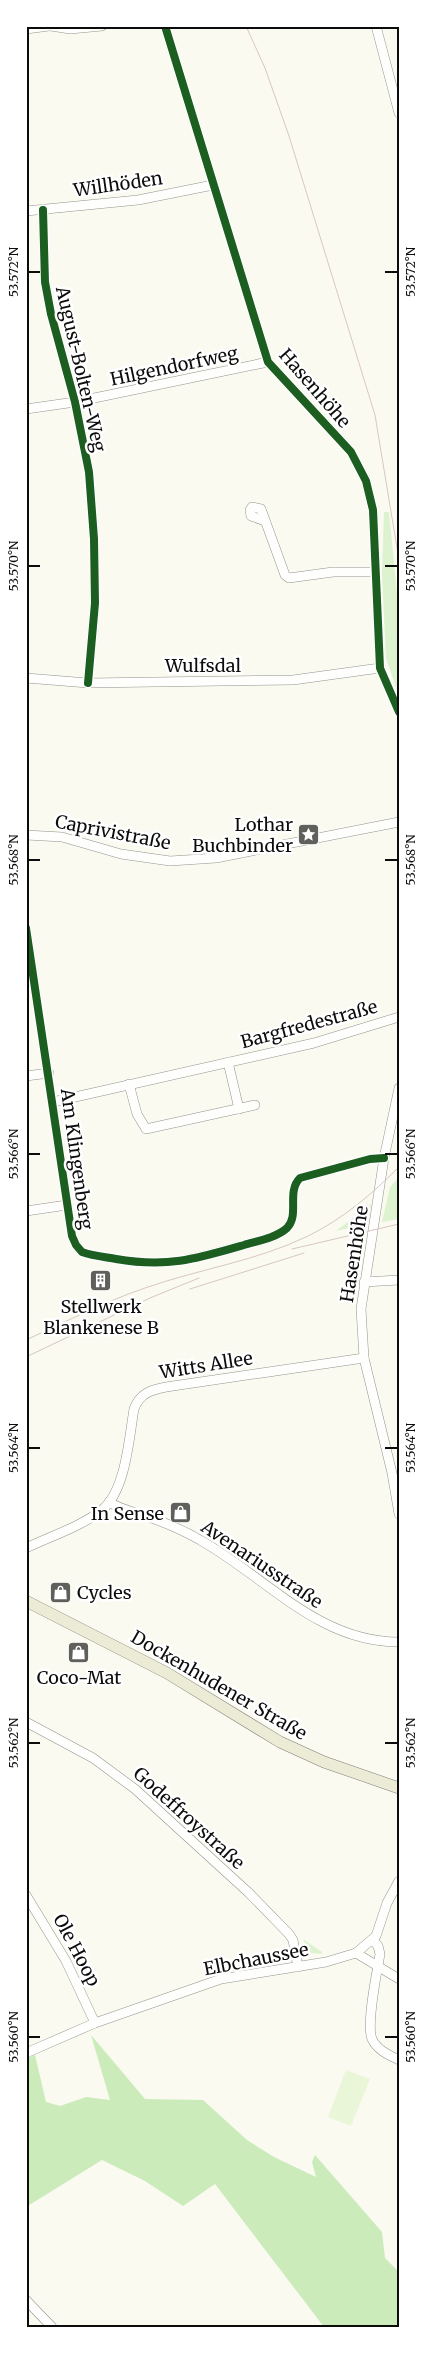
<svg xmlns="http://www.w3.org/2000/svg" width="425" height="2353" viewBox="0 0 425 2353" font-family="Merriweather,serif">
	<rect width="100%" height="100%" fill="#fafaf0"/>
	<g fill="#ddf2ce">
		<polygon points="384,512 389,512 399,614 399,697 386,658 382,574"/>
		<polygon points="399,1177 399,1219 382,1222 390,1187"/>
		<polygon points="371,1204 368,1224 336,1231"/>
		<polygon points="303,1939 322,1952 322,1954 310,1953"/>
	</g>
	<polygon fill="#cbebbb" points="91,2035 145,2099 203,2100 247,2140 274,2157 316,2177 312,2162 315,2155 382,2232 385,2258 399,2272 399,2327 324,2327 215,2184 183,2206 145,2181 102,2160 26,2207 26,2059 35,2055 46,2102 60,2106 86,2097 110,2100"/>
	<polygon fill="#e9f6d8" points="346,2070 370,2079 351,2126 328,2117"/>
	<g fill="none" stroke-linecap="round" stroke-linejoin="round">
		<defs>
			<g id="minor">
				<polyline points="51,26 70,29 102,26"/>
				<polyline points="165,26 268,362 351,452 366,481 373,510 380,668 399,712"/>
				<polyline points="376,26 399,113"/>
				<polyline points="26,29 49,26"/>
				<polyline points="43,210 45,282 51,314 75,402 89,472 94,539 95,603 88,683"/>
				<polyline points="26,211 138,200 213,185"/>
				<polyline points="26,409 75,402 268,362"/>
				<polyline points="265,521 251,516 250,510 252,507 261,509 285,575 289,578 333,572 375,572"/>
				<polyline points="26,678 88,683 293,680 380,668"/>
				<polyline points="26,835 62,837 121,854 170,861 216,858 399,822"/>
				<path d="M26 928 72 1236 76 1245 82 1252C93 1256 105 1257 116 1259 167 1268 196 1259 244 1245 257 1241 276 1238 287 1228 300 1215 286 1192 300 1178L370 1159 384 1158"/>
				<polyline points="228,1062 239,1109"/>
				<polyline points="26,1076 49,1073"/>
				<polyline points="129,1084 137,1114 146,1129 255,1105"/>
				<polyline points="399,1088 384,1158 361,1309 364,1358 392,1473 399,1514"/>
				<polyline points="53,1102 314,1043 399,1017"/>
				<polyline points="26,1211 67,1205"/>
				<polyline points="364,1282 399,1280"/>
				<path d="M109 1502C121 1510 138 1513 152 1518 168 1524 185 1531 200 1540 266 1577 318 1642 399 1642"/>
				<path d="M26 1548C49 1537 82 1526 102 1510 126 1490 129 1438 134 1409 140 1393 151 1390 166 1387L364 1358"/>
				<polyline points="26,1722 93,1758 135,1789 248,1892 289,1934 293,1940 298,1967"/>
				<polyline points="26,1895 66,1961 95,2023"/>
				<path d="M373 1940 378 1946 380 1954C377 1972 366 2024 372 2039 377 2050 389 2055 399 2060"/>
				<polyline points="356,1953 399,1979"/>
				<polyline points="26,2053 95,2023 221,1979 326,1962 356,1953 376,1936 387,1903 399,1881"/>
				<polyline points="26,2300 52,2327"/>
			</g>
			<polyline id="major" points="26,1601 167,1673 280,1742 324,1762 399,1788"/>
		</defs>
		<use href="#minor" stroke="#93938f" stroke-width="10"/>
		<use href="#major" stroke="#80807c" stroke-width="12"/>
		<use href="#minor" stroke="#fefefd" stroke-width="9"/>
		<use href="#major" stroke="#ecebd6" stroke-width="11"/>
		<g stroke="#d8c6c2" stroke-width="1">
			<polyline points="246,26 265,68 289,136 375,415 399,560"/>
			<polyline points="292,1249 399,1224"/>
			<polyline points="190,1289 304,1253"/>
			<path d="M26 1340C65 1322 104 1302 145 1288 199 1269 257 1261 308 1236 343 1219 372 1194 399 1167"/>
			<polyline points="26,1357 150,1298 199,1278"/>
		</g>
		<defs>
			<g id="cycleway">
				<polyline points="165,26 268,362 351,452 366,481 373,510 380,668 399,712"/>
				<polyline points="43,210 45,282 51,314 75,402 89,472 94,539 95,603 88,683"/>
				<path d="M26 928 72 1236 76 1245 82 1252C93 1256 105 1257 116 1259 167 1268 196 1259 244 1245 257 1241 276 1238 287 1228 300 1215 286 1192 300 1178L370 1159 384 1158"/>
			</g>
		</defs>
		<use href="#cycleway" stroke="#fff" stroke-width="11"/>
		<use href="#cycleway" stroke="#1b5e20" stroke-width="8"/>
	</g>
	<path fill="none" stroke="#0c0c0c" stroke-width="2" d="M28 272H40M385 272H398M28 566H40M385 566H398M28 860H40M385 860H398M28 1154H40M385 1154H398M28 1448H40M385 1448H398M28 1743H40M385 1743H398M28 2037H40M385 2037H398"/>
	<defs>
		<symbol id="sight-square" viewBox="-11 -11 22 22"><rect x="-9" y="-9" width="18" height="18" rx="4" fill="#5f5f5c" stroke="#fff"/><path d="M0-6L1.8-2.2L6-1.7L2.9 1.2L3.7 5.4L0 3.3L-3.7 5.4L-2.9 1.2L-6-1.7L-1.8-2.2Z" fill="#fff"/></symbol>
		<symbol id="building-square" viewBox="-11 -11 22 22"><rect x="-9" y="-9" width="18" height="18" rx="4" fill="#5f5f5c" stroke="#fff"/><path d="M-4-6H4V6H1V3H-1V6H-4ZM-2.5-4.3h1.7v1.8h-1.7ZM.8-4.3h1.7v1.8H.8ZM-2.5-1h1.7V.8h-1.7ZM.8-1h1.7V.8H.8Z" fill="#fff"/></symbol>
		<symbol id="shop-square" viewBox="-11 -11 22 22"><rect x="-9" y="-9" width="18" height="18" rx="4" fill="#5f5f5c" stroke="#fff"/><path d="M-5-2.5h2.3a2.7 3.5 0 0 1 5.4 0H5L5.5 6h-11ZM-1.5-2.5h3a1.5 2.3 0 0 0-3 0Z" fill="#fff"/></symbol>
	</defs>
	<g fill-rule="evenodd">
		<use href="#sight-square" x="296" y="822" width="25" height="25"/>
		<use href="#building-square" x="88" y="1268" width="25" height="25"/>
		<use href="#shop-square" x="168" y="1500" width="25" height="25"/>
		<use href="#shop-square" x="48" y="1580" width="25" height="25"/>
		<use href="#shop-square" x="66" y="1640" width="25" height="25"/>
	</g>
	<g text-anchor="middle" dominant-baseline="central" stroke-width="5" stroke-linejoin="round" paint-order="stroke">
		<g font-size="18" fill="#0c0c0c" stroke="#fff">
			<text transform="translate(118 184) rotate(-8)">Willhöden</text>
			<text transform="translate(174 366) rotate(-12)">Hilgendorfweg</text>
			<text transform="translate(81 369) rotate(77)">August-Bolten-Weg</text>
			<text transform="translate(315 388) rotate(49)">Hasenhöhe</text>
			<text x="203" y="665">Wulfsdal</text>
			<text transform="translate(113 832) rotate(11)">Caprivistraße</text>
			<text transform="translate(309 1024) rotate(-15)">Bargfredestraße</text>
			<text transform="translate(77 1159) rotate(82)">Am Klingenberg</text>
			<text transform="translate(354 1254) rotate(-81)">Hasenhöhe</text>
			<text transform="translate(206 1365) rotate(-9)">Witts Allee</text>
			<text transform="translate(262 1564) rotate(34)">Avenariusstraße</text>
			<text transform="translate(219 1685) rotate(30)">Dockenhudener Straße</text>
			<text transform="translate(189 1818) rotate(42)">Godeffroystraße</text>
			<text transform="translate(77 1950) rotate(62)">Ole Hoop</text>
			<text transform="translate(256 1959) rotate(-11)">Elbchaussee</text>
		</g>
		<g font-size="18" fill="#0c0c0c" stroke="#fff" text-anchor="end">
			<text x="293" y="824">Lothar<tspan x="293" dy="21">Buchbinder</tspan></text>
			<text x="101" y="1306" text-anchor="middle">Stellwerk<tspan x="101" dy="21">Blankenese B</tspan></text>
			<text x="164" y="1513">In Sense</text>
			<text x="77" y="1592" text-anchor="start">Cycles</text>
			<text x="79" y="1677" text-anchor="middle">Coco-Mat</text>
		</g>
	</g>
	<rect width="425" height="2353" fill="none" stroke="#ffffff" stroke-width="55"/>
	<rect x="28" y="28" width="370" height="2298" fill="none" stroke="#0c0c0c" stroke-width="2"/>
	<g font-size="12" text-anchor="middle" fill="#0c0c0c">
		<text transform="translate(14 272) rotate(-90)" y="4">53.572°N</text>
		<text transform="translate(411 272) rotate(-90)" y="4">53.572°N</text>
		<text transform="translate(14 566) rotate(-90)" y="4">53.570°N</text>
		<text transform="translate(411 566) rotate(-90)" y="4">53.570°N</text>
		<text transform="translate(14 860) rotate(-90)" y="4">53.568°N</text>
		<text transform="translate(411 860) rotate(-90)" y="4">53.568°N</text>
		<text transform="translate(14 1154) rotate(-90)" y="4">53.566°N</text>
		<text transform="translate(411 1154) rotate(-90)" y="4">53.566°N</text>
		<text transform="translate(14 1448) rotate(-90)" y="4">53.564°N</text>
		<text transform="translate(411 1448) rotate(-90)" y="4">53.564°N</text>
		<text transform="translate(14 1743) rotate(-90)" y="4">53.562°N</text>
		<text transform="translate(411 1743) rotate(-90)" y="4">53.562°N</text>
		<text transform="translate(14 2037) rotate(-90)" y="4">53.560°N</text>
		<text transform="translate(411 2037) rotate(-90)" y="4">53.560°N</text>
	</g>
</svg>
